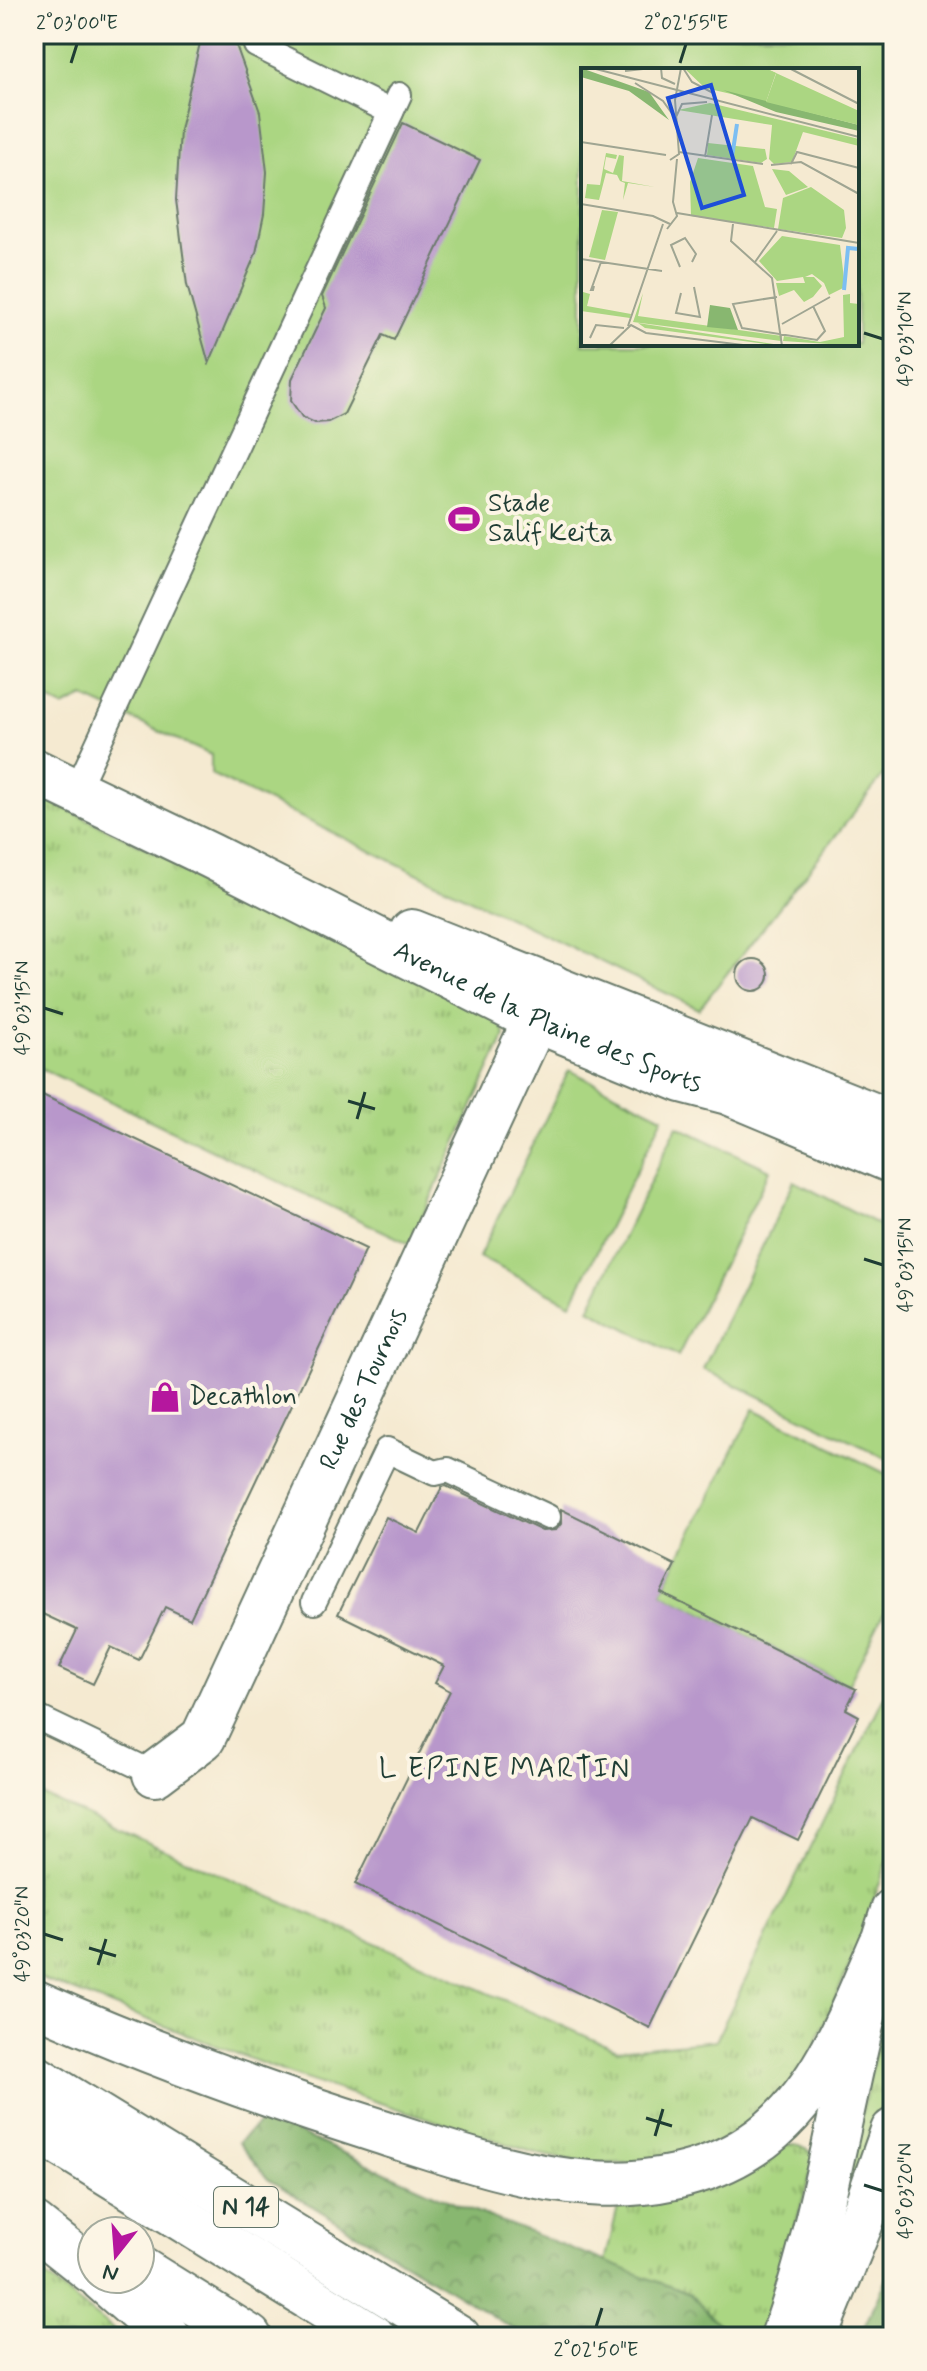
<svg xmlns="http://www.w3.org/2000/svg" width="927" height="2371" viewBox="0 0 927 2371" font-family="Mynerve,sans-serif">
	<defs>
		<pattern id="grass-tufts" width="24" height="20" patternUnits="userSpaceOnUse" patternTransform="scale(2)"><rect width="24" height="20" fill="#abd682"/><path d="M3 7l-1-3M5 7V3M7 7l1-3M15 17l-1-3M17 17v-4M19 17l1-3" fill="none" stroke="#8baf6b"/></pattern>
		<pattern id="forest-crowns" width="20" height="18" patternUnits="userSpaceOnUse" patternTransform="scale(2)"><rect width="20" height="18" fill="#88b770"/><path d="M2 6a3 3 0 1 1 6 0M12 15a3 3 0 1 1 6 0" fill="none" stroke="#6f965d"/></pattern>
	</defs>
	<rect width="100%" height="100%" fill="#fcf5e5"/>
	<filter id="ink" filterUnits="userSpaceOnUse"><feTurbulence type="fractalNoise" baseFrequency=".0125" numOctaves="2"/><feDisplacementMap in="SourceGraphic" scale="16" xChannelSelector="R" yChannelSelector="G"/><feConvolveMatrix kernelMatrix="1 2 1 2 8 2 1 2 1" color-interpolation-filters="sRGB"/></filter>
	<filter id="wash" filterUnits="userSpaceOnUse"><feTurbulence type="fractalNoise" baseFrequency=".006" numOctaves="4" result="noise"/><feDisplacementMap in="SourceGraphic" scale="32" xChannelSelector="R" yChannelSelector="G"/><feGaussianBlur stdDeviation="1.8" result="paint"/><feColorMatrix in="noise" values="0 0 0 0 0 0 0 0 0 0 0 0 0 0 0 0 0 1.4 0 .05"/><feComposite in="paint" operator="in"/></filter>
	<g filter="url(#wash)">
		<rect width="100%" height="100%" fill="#f5ead1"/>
		<g fill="url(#grass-tufts)" stroke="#658a5b" stroke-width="2">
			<polygon points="34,793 500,1021 505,1035 410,1244 34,1065"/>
			<polygon points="893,1678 893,1845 855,1953 798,2084 755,2122 707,2149 667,2162 590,2164 539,2154 290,2074 34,1976 34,1792 617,2050 716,2040"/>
			<polygon points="893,1971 893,2076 838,2221"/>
			<path d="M265 2118 456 2204 605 2262 620 2198 777 2146C793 2143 803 2144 815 2157L764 2337H527L268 2179 238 2142Z"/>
			<polygon points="34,2268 38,2271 123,2337 34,2337"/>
		</g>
		<g fill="url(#forest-crowns)" stroke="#547a52" stroke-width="2">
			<polygon points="265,2118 456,2204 690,2294 721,2327 726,2337 527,2337 268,2179 238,2142"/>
			<polygon points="893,2272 893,2337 859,2337 888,2277"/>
		</g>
		<g fill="#abd682" stroke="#658a5b" stroke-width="2" fill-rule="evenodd">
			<path d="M34 34H893V763L699 1009 211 774V755L84 697 63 707 34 693ZM583 70H857V344H583Z"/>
			<polygon points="569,1070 663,1117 571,1304 479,1257"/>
			<polygon points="677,1126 770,1170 678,1356 589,1309"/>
			<polygon points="794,1181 893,1232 893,1449 888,1459 703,1369"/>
			<polygon points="754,1409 893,1477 893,1594 848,1685 661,1593"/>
		</g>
		<g id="blocks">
			<g fill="#b897cb">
				<polygon points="202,34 232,34 260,112 267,172 264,214 256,253 209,364 187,285 176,200 180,130"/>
				<polygon points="403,123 480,160 394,340 383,335 344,414 328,422 315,423 302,417 291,401 292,379 326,308 322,296"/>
				<circle cx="753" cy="975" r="16"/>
				<polygon points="34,1091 366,1249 190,1619 165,1607 139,1660 111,1647 93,1684 59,1668 77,1630 34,1610"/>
				<polygon points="446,1486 542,1531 556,1530 561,1524 561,1509 675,1565 661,1593 856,1689 846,1709 859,1716 798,1840 753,1818 650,2028 355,1884 450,1691 435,1683 444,1666 338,1614 386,1517 419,1533 442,1487"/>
			</g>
		</g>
	</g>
	<g filter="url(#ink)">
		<use href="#blocks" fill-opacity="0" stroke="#6a7a6b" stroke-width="2"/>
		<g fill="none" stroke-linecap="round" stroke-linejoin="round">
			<defs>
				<g id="service">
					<polyline points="255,34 256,45 391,112"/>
					<polyline points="76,791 399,95"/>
					<polyline points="314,1602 387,1450 435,1473 448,1470 548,1517"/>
					<polyline points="34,1716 155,1774"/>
				</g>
				<g id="minor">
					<path id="s1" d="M34 771 211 856 536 1020 682 1080 728 1092 893 1161"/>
					<polyline points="412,932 893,1123"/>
					<path id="s2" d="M155 1774 203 1738 551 986"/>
				</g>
				<g id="secondary">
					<path d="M783 2337C833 2198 846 2050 893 1911"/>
					<polyline points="814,2337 860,2225 893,2131"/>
				</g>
				<g id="trunk">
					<path d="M34 2002C146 2052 262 2094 379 2131 448 2153 517 2178 590 2183 645 2187 705 2176 752 2145 820 2101 850 2016 881 1945"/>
					<polyline points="34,2077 458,2337"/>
					<polyline points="34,2127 373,2337"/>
					<polyline points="34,2225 92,2271"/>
					<polyline points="140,2269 249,2337"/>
					<polyline points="102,2279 168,2337"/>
				</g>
			</defs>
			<use href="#service" stroke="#6a7a6b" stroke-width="28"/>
			<use href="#minor" stroke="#6a7a6b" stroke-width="48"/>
			<use href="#secondary" stroke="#6a7a6b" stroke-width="48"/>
			<use href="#trunk" stroke="#6a7a6b" stroke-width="48"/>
			<use href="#service" stroke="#fff" stroke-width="24"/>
			<use href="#minor" stroke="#fff" stroke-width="44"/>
			<use href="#secondary" stroke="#fff" stroke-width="44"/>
			<use href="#trunk" stroke="#fff" stroke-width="44"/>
		</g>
	</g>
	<path fill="none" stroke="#1f3d34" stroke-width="3" d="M71 63 77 44M680 63 686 44M864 333 883 339M44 1008 63 1014M348 1101 375 1109M357 1119 365 1092M864 1259 883 1265M44 1934 63 1940M89 1948 116 1956M98 1965 106 1939M646 2118 672 2126M655 2136 663 2109M864 2185 883 2191M596 2327 602 2308"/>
	<defs>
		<symbol id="stadium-bare" viewBox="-9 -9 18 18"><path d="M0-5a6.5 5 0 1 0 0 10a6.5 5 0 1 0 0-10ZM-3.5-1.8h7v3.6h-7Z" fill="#b5179e" stroke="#fcf5e5" stroke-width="2.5" paint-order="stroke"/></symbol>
		<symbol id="shop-bare" viewBox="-9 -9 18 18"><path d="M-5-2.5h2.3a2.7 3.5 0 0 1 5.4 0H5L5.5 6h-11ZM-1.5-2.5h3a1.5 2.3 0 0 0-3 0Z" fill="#b5179e" stroke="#fcf5e5" stroke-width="2.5" paint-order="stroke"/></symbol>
	</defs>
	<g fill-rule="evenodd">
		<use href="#stadium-bare" x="442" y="497" width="44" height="44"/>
		<use href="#shop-bare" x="143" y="1375" width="44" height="44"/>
	</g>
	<g text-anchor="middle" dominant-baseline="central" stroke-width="8" stroke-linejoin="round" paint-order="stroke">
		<rect fill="#fcf5e5" stroke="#617469" stroke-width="2" x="214" y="2187" width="64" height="40" rx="6"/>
		<g font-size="24" font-weight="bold" fill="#1f3d34">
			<text x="246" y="2207">N 14</text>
		</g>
		<g font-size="26" fill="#1f3d34" stroke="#fcf5e5" text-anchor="start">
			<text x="488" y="504">Stade<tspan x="488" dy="30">Salif Keita</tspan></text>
			<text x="189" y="1397">Decathlon</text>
		</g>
		<g font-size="26" fill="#1f3d34" stroke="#fcf5e5">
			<text stroke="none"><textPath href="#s1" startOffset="570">Avenue de la Plaine des Sports</textPath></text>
			<text stroke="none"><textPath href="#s2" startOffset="444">Rue des Tournois</textPath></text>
		</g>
		<g font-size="28" letter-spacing="2" fill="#1f3d34" stroke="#fcf5e5">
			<text x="505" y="1769">L EPINE MARTIN</text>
		</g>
	</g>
	<g transform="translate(581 68)">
		<rect width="278" height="278" fill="#f5ead1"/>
		<path d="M103 0H184L195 5 185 34 124 20ZM129 35 278 71V78L222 64 211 94 193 96 188 91 191 57 97 42ZM127 75 184 81 186 91 180 95 126 87ZM25 85 36 87 35 91 25 89 23 101 32 105 38 87 43 88 41 113 74 119 47 115 42 132 44 115 39 113 36 107 25 105 18 132 4 130 6 116 19 117ZM191 101 208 103 227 119 205 127ZM230 119 263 142 265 160 261 170 197 161 202 130ZM21 142 37 144 24 192 8 189ZM201 168 259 177 264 219 248 227 243 215 231 206 224 209H233L241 218 232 229 223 234 213 222 198 228 195 215H224L222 209 196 213 178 193ZM2 224 9 226 6 238 50 246 49 250 0 243ZM62 225 57 248 201 268 200 273 52 254ZM269 226V235L278 236V278L202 273 203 268 239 274 263 269 262 227ZM57 255 199 277V278L64 260Z" fill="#abd682"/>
		<path d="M0 0 68 24 88 52 48 23 0 9ZM142 22 278 57V63L195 44ZM129 237 149 240 157 262 126 259Z" fill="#88b770"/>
		<path d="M184 0 278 43V57L185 34 195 6ZM117 90 172 98 184 139 196 141 193 160 110 148 109 114Z" fill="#abd682"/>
		<path fill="none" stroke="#7cbef2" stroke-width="4" d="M151 89 156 56M263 222 267 180 278 181"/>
		<path fill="none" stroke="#9fa592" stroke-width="2" d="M11 0 278 69M80 0 81 10 94 16M102 0 111 14 134 26M208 0 278 36M44 3 71 0M54 15 82 33 92 47M95 49 101 36 126 34M0 74 85 87M98 84 182 96M124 89 131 47M89 92 98 86 94 32 100 0M210 96 216 84 278 100M190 97 220 94 278 126M0 136 72 148 89 156M96 145 278 175M152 156 150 173 191 210 201 278M86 161 96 148 92 134 96 91M0 191 81 203M174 194 196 163M99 199 90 177 104 170 115 186 111 194M13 218 12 222H10L20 194M100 225 95 245 119 249 113 219M196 229 152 236 161 260 236 272 244 263 232 238M201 256 249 229M47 258 82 156M9 270 15 257 43 260M28 278 50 257 65 265 170 278"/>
		<path fill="#1d4ed8" fill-opacity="0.15" stroke="#1d4ed8" stroke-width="4" d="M130 17 163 127 121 140 87 30Z"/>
		<rect width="278" height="278" fill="none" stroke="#1f3d34" stroke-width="4"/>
	</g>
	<rect width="927" height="2371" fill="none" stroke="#fcf5e5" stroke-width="88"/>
	<g transform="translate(116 2255) rotate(197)"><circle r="38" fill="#fcf5e5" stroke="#a4ab9e" stroke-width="2"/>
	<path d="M0-6L14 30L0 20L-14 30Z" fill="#b5179e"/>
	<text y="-12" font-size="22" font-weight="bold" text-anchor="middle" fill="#1f3d34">N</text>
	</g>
	<rect x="44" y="44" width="839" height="2283" fill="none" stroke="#1f3d34" stroke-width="3"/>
	<g font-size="20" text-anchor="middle" fill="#1f3d34">
		<text x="77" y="29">2°03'00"E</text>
		<text x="686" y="29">2°02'55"E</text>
		<text transform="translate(905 339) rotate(-90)" y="7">49°03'10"N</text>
		<text transform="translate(22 1008) rotate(-90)" y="7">49°03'15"N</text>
		<text transform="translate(905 1265) rotate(-90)" y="7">49°03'15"N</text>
		<text transform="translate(22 1934) rotate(-90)" y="7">49°03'20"N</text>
		<text transform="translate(905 2191) rotate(-90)" y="7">49°03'20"N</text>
		<text x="596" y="2356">2°02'50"E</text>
	</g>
</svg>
